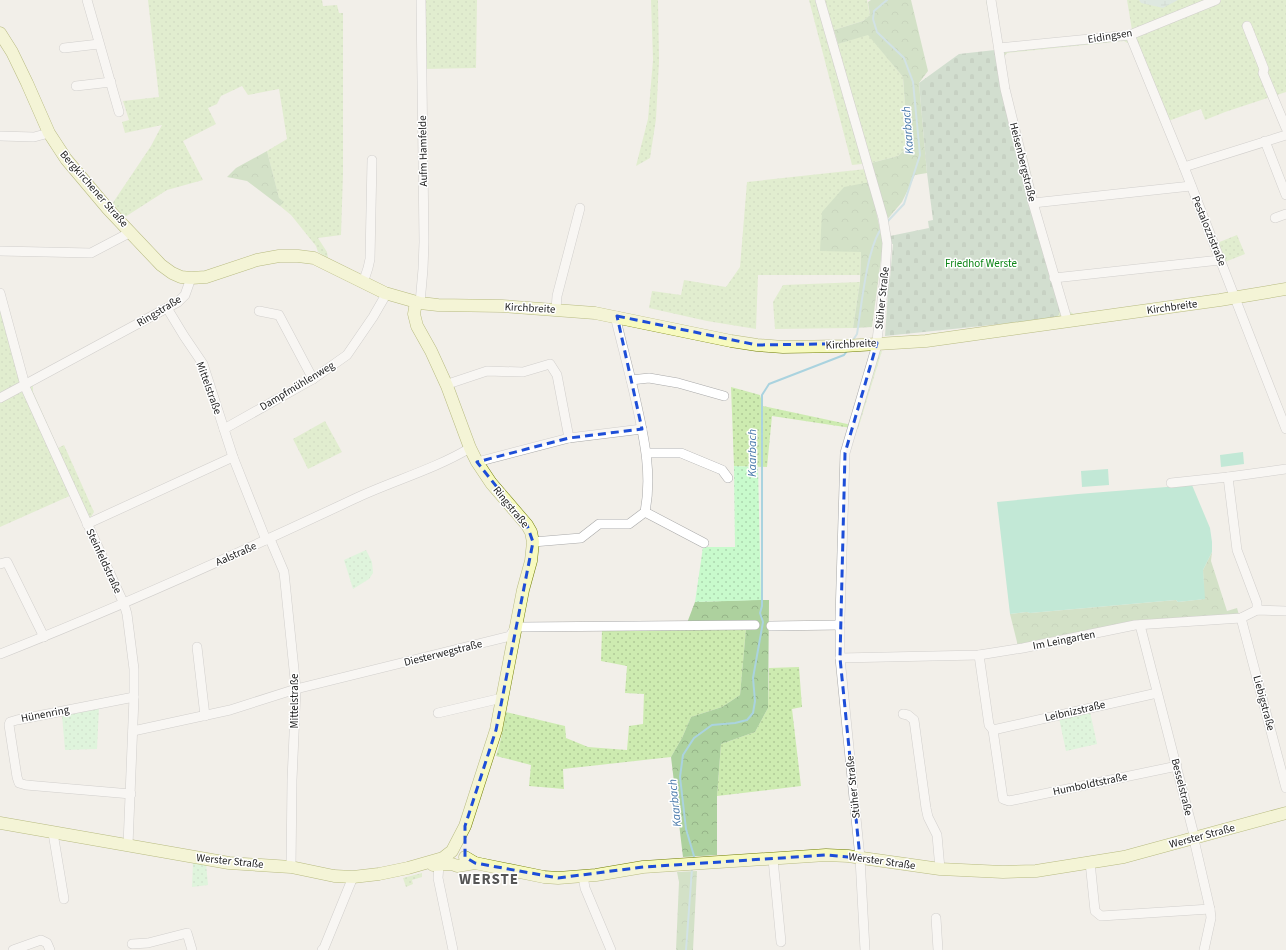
<svg xmlns="http://www.w3.org/2000/svg" width="1286" height="950" viewBox="0 0 1286 950" font-family="'Source Sans 3',sans-serif">
	<defs>
		<pattern id="grass-dots" width="8" height="8" patternUnits="userSpaceOnUse"><rect width="8" height="8" fill="#cdebb0"/><path d="M2 2h.1M6 6h.1" fill="none" stroke="#b0c997" stroke-width="1.8" stroke-linecap="round"/></pattern>
		<pattern id="forest-crowns" width="20" height="18" patternUnits="userSpaceOnUse"><rect width="20" height="18" fill="#add19e"/><path d="M2 6a3 3 0 1 1 6 0M12 15a3 3 0 1 1 6 0" fill="none" stroke="#95b388"/></pattern>
		<pattern id="wetland-marsh" width="20" height="14" patternUnits="userSpaceOnUse"><rect width="20" height="14" fill="#c6e0d4"/><path d="M1 5h8M5 5V1M11 12h8M15 12V8" fill="none" stroke="#aac0b6"/></pattern>
		<pattern id="cemetery-stones" width="16" height="16" patternUnits="userSpaceOnUse"><rect width="16" height="16" fill="#aacbaf"/><path d="M2 7V4a2 2 0 0 1 4 0v3zM10 15v-3a2 2 0 0 1 4 0v3z" fill="#92ae96"/></pattern>
		<pattern id="park-dots" width="8" height="8" patternUnits="userSpaceOnUse"><rect width="8" height="8" fill="#c8facc"/><path d="M2 2h.1M6 6h.1" fill="none" stroke="#acd6af" stroke-width="1.8" stroke-linecap="round"/></pattern>
	</defs>
	<rect width="100%" height="100%" fill="#f2efe9"/>
	<g fill="url(#grass-dots)">
		<polygon points="148,0 322,0 323,6 337,5 339,13 343,13 343,174 341,235 318,238 327,252 328,258 318,252 316,246 291,215 280,206 283,202 279,199 267,151 287,139 279,89 248,95 242,86 221,96 217,104 208,108 216,124 183,141 203,180 167,190 125,217 112,204 151,146 162,125 125,133 122,122 129,120 123,101 159,97"/>
		<polygon points="424,0 477,0 476,68 424,69"/>
		<polygon points="651,0 658,0 659,61 656,119 650,158 636,166 648,119 653,60"/>
		<polygon points="809,0 867,0 870,15 863,21 834,30 838,44 868,34 903,77 908,146 898,156 871,163 852,165"/>
		<polygon points="986,0 993,0 1000,41 1005,45 1128,32 1132,30 1127,0 1286,0 1286,92 1225,112 1205,120 1201,109 1163,123 1131,45 1124,41 1007,53 1003,58 1013,111 1027,157 1039,210 1068,310 1075,315 1057,317 995,50"/>
		<polygon points="866,169 870,182 861,252 860,275 758,275 756,329 707,321 649,308 652,291 681,295 684,280 726,287 740,267 747,182"/>
		<polygon points="1237,235 1245,254 1225,262 1217,243"/>
		<polygon points="860,282 853,328 775,329 773,302 783,285"/>
		<polygon points="0,297 23,378 33,385 33,392 58,448 64,445 94,512 88,522 74,494 0,527"/>
		<polygon points="874,350 882,351 858,429 772,416 767,467 734,466 731,387 760,395 763,406 852,425"/>
		<polygon points="325,421 342,452 308,469 293,439"/>
		<path d="M746 629 740 695 722 707 691 717 682 738 671 757 563 769 564 789 529 786 531 765 496 756C501 742 503 727 506 712L565 726 566 738 588 747 627 750 629 726 643 724 644 694 625 693 627 666 601 661 602 630Z"/>
		<polygon points="799,667 802,707 792,709 801,786 717,796 721,744 755,732 768,708 769,668"/>
		<polygon points="422,873 422,877 412,880 413,884 406,887 403,878"/>
	</g>
	<g fill="url(#forest-crowns)">
		<polygon points="871,0 911,0 928,71 919,83 927,173 915,175 902,202 886,221 871,163 898,156 908,146 903,77 868,35 838,44 834,30 863,21 870,15 868,2"/>
		<polygon points="267,151 279,198 284,202 280,206 247,181 227,177 236,168"/>
		<polygon points="870,182 883,244 872,327 853,328 860,282 861,252 820,251 822,212 844,187"/>
		<polygon points="1212,552 1211,561 1227,611 1237,608 1239,615 1137,623 1018,646 1010,614 1027,612 1030,613 1176,600 1178,602 1204,599 1203,570"/>
		<polygon points="752,600 769,600 768,708 755,732 721,744 717,796 717,855 683,857 671,757 682,738 691,717 722,707 740,695 746,629 687,623 695,602"/>
		<polygon points="697,871 693,950 676,950 679,882 677,872"/>
	</g>
	<polygon fill="url(#wetland-marsh)" points="1139,0 1178,0 1163,8 1141,3"/>
	<polygon fill="url(#cemetery-stones)" points="995,50 1061,310 1057,317 1040,320 885,336 888,293 885,293 887,280 890,279 893,244 891,244 890,236 929,228 928,221 933,220 927,173 919,83 959,54"/>
	<g fill="url(#park-dots)">
		<polygon points="734,466 758,467 761,600 695,602 703,547 735,547"/>
		<polygon points="366,550 372,562 373,573 369,579 353,589 344,560"/>
		<polygon points="99,707 97,749 65,750 62,715"/>
		<polygon points="1090,712 1097,744 1066,751 1059,718"/>
		<polygon points="193,862 206,863 208,885 192,887"/>
	</g>
	<g fill="#88e0be">
		<polygon points="1243,452 1244,464 1221,467 1220,455"/>
		<polygon points="1108,469 1109,485 1082,487 1081,471"/>
		<polygon points="1192,485 1210,528 1212,542 1212,552 1203,570 1205,599 1178,602 1176,600 1030,613 1027,612 1010,614 997,502 1078,494"/>
	</g>
	<g fill="none" stroke-linecap="round" stroke-linejoin="round">
		<g stroke="#aad3df" stroke-width="2">
			<polyline points="886,223 904,204 920,155 913,82 904,58 877,32 873,19 874,11 887,0"/>
			<path d="M853 340 857 334C861 310 867 245 882 228"/>
			<polyline points="693,860 694,856 686,829 680,777 683,755 694,738 712,725 735,723 747,720 753,713 755,701 753,678 763,622 760,613 762,606 762,395 769,384 844,355 847,351"/>
			<polyline points="686,950 692,869"/>
		</g>
		<defs>
			<g id="street">
				<polyline points="87,0 119,112"/>
				<polyline points="820,0 883,218 887,243 885,276 876,348 845,453 840,617 840,658 860,858 865,950"/>
				<polyline points="991,0 1005,89 1033,203 1066,316 1066,321"/>
				<polyline points="1247,26 1264,69 1263,73 1286,128"/>
				<polyline points="1130,35 1184,167 1286,429"/>
				<polyline points="64,48 99,44"/>
				<polyline points="999,48 1130,35 1216,0"/>
				<polyline points="76,86 111,82"/>
				<polyline points="0,136 34,137 49,133"/>
				<polyline points="1265,141 1286,195"/>
				<polyline points="1184,167 1286,135"/>
				<polyline points="1033,203 1191,186"/>
				<polyline points="1275,218 1286,214"/>
				<polyline points="0,251 91,253 131,232"/>
				<polyline points="1054,278 1220,260"/>
				<polyline points="363,283 368,268 370,259 372,160"/>
				<polyline points="0,293 26,389 124,604 127,614 134,669 134,697 128,845"/>
				<polyline points="420,303 423,269 424,242 421,0"/>
				<polyline points="167,308 184,336 203,364 233,457 266,540"/>
				<polyline points="556,310 557,296 580,208"/>
				<polyline points="259,311 279,315 313,379"/>
				<polyline points="631,380 649,378 678,383 724,396"/>
				<polyline points="447,386 451,383 487,371 523,372 550,364 557,375 569,438"/>
				<polyline points="0,398 178,302 185,295 191,278"/>
				<polyline points="224,429 313,379 347,355 373,317 384,298 385,293"/>
				<polyline points="647,453 681,453 722,470 728,478"/>
				<polyline points="477,462 569,438 642,429"/>
				<polyline points="1228,477 1237,550 1257,603 1257,610"/>
				<polyline points="1171,483 1228,477 1286,469"/>
				<polyline points="645,512 704,543"/>
				<polyline points="87,524 233,457"/>
				<polyline points="270,539 284,572 296,689 292,780 291,867"/>
				<path d="M533 542 581 538 599 524H629L645 512C652 476 645 442 637 406 631 378 623 349 616 320L617 316"/>
				<polyline points="0,564 7,562 44,637"/>
				<polyline points="1241,618 1286,788"/>
				<polyline points="1140,625 1195,839 1195,844 1210,909 1211,918 1204,950"/>
				<polyline points="771,626 840,625"/>
				<polyline points="197,647 205,716"/>
				<path d="M0 654C120 607 237 554 354 499 392 481 433 470 470 448"/>
				<polyline points="979,655 989,725 993,730 1003,799 1009,801 1177,766"/>
				<polyline points="840,658 979,655 1023,648 1135,625 1241,618 1257,610 1286,611"/>
				<polyline points="438,713 502,698"/>
				<polyline points="903,714 908,715 914,720 926,808 928,817 937,835 940,869"/>
				<polyline points="993,730 1157,693"/>
				<polyline points="133,731 230,710 296,689 510,636 515,628 520,627 755,625"/>
				<polyline points="131,794 26,785 19,783 17,777 9,725 10,722 17,720 134,697"/>
				<polyline points="53,833 64,899"/>
				<polyline points="773,859 781,942"/>
				<polyline points="1090,862 1095,911 1101,916 1210,909"/>
				<polyline points="439,865 438,878 453,950"/>
				<polyline points="583,876 585,888 611,950"/>
				<polyline points="936,918 938,950"/>
				<polyline points="132,944 148,943 187,933 192,950"/>
				<polyline points="13,950 41,940 47,943 50,950"/>
				<polyline points="322,950 324,948 353,877"/>
			</g>
			<g id="secondary">
				<polyline points="0,33 12,52 27,83 49,133 66,159 108,209 161,265 172,273 181,277 191,278 206,277 257,260 279,256 298,256 314,258 385,293 420,303 438,305 502,306 595,313 731,341 757,345 783,347 844,346 926,341 1220,300 1286,289"/>
				<polyline points="0,823 229,863 291,867 334,876 353,877 379,874 408,868 443,858 452,851 465,826 496,730 523,590 531,561 533,542 531,532 527,525 491,483 477,462 470,448 447,386 431,351 417,326 414,314 416,302"/>
				<polyline points="465,857 475,863 544,877 558,878 596,875 643,867 826,855 848,856 940,869 1003,872 1036,871 1124,857 1286,813"/>
				<polyline points="433,865 452,864 457,866 475,863"/>
			</g>
		</defs>
		<use href="#street" stroke="#a9a9a9" stroke-width="10"/>
		<use href="#secondary" stroke="#707d05" stroke-width="13"/>
		<use href="#street" stroke="#fff" stroke-width="9"/>
		<use href="#secondary" stroke="#f7fabf" stroke-width="12"/>
	</g>
	<path d="M0 0H1286V950H0ZM617 316 757 345 877 343 845 453 840 658 860 858 826 855 643 867 558 878 475 863 465 857V826L496 730 533 542 527 525 477 462 569 438 642 429Z" fill="#f2efe9" fill-opacity=".55" fill-rule="evenodd"/>
	<path fill="none" stroke="#1d4ed8" stroke-width="3" stroke-dasharray="8 5" stroke-linejoin="round" d="M617 316 757 345 877 343 845 453 840 658 860 858 826 855 643 867 558 878 475 863 465 857V826L496 730 533 542 527 525 477 462 569 438 642 429Z"/>
	<g text-anchor="middle" dominant-baseline="central" stroke-width="3" stroke-linejoin="round" paint-order="stroke">
		<g font-size="11" fill="#222" stroke="#fff">
			<text transform="translate(1110 36) rotate(-9)">Eidingsen</text>
			<text transform="translate(423 151) rotate(-91)">Aufm Hamfelde</text>
			<text transform="translate(1023 162) rotate(76)">Heisenbergstraße</text>
			<text transform="translate(94 189) rotate(49)">Bergkirchener Straße</text>
			<text transform="translate(1209 231) rotate(68)">Pestalozzistraße</text>
			<text transform="translate(882 298) rotate(-84)">Stüher Straße</text>
			<text transform="translate(1172 307) rotate(-8)">Kirchbreite</text>
			<text transform="translate(530 308) rotate(3)">Kirchbreite</text>
			<text transform="translate(159 311) rotate(-31)">Ringstraße</text>
			<text transform="translate(851 344) rotate(-3)">Kirchbreite</text>
			<text transform="translate(297 386) rotate(-31)">Dampfmühlenweg</text>
			<text transform="translate(209 388) rotate(70)">Mittelstraße</text>
			<text transform="translate(511 507) rotate(51)">Ringstraße</text>
			<text transform="translate(236 554) rotate(-24)">Aalstraße</text>
			<text transform="translate(104 561) rotate(65)">Steinfeldstraße</text>
			<text transform="translate(1064 640) rotate(-11)">Im Leingarten</text>
			<text transform="translate(443 653) rotate(-14)">Diesterwegstraße</text>
			<text transform="translate(294 701) rotate(-90)">Mittelstraße</text>
			<text transform="translate(1264 703) rotate(75)">Liebigstraße</text>
			<text transform="translate(1075 711) rotate(-13)">Leibnizstraße</text>
			<text transform="translate(45 714) rotate(-11)">Hünenring</text>
			<text transform="translate(1090 784) rotate(-12)">Humboldtstraße</text>
			<text transform="translate(853 787) rotate(-96)">Stüher Straße</text>
			<text transform="translate(1182 787) rotate(76)">Besselstraße</text>
			<text transform="translate(1202 836) rotate(-15)">Werster Straße</text>
			<text transform="translate(230 861) rotate(6)">Werster Straße</text>
			<text transform="translate(882 861) rotate(8)">Werster Straße</text>
		</g>
		<g font-size="11" fill="#0c8416" stroke="#fff">
			<text x="981" y="263">Friedhof Werste</text>
		</g>
		<g font-size="12" font-style="italic" fill="#4a7aab" stroke="#fff">
			<text transform="translate(908 130) rotate(-94)">Kaarbach</text>
			<text transform="translate(752 453) rotate(-90)">Kaarbach</text>
			<text transform="translate(675 803) rotate(-96)">Kaarbach</text>
		</g>
		<g font-size="15" font-weight="bold" letter-spacing="1" fill="#555" stroke="#fff">
			<text x="489" y="879">WERSTE</text>
		</g>
	</g>
</svg>
